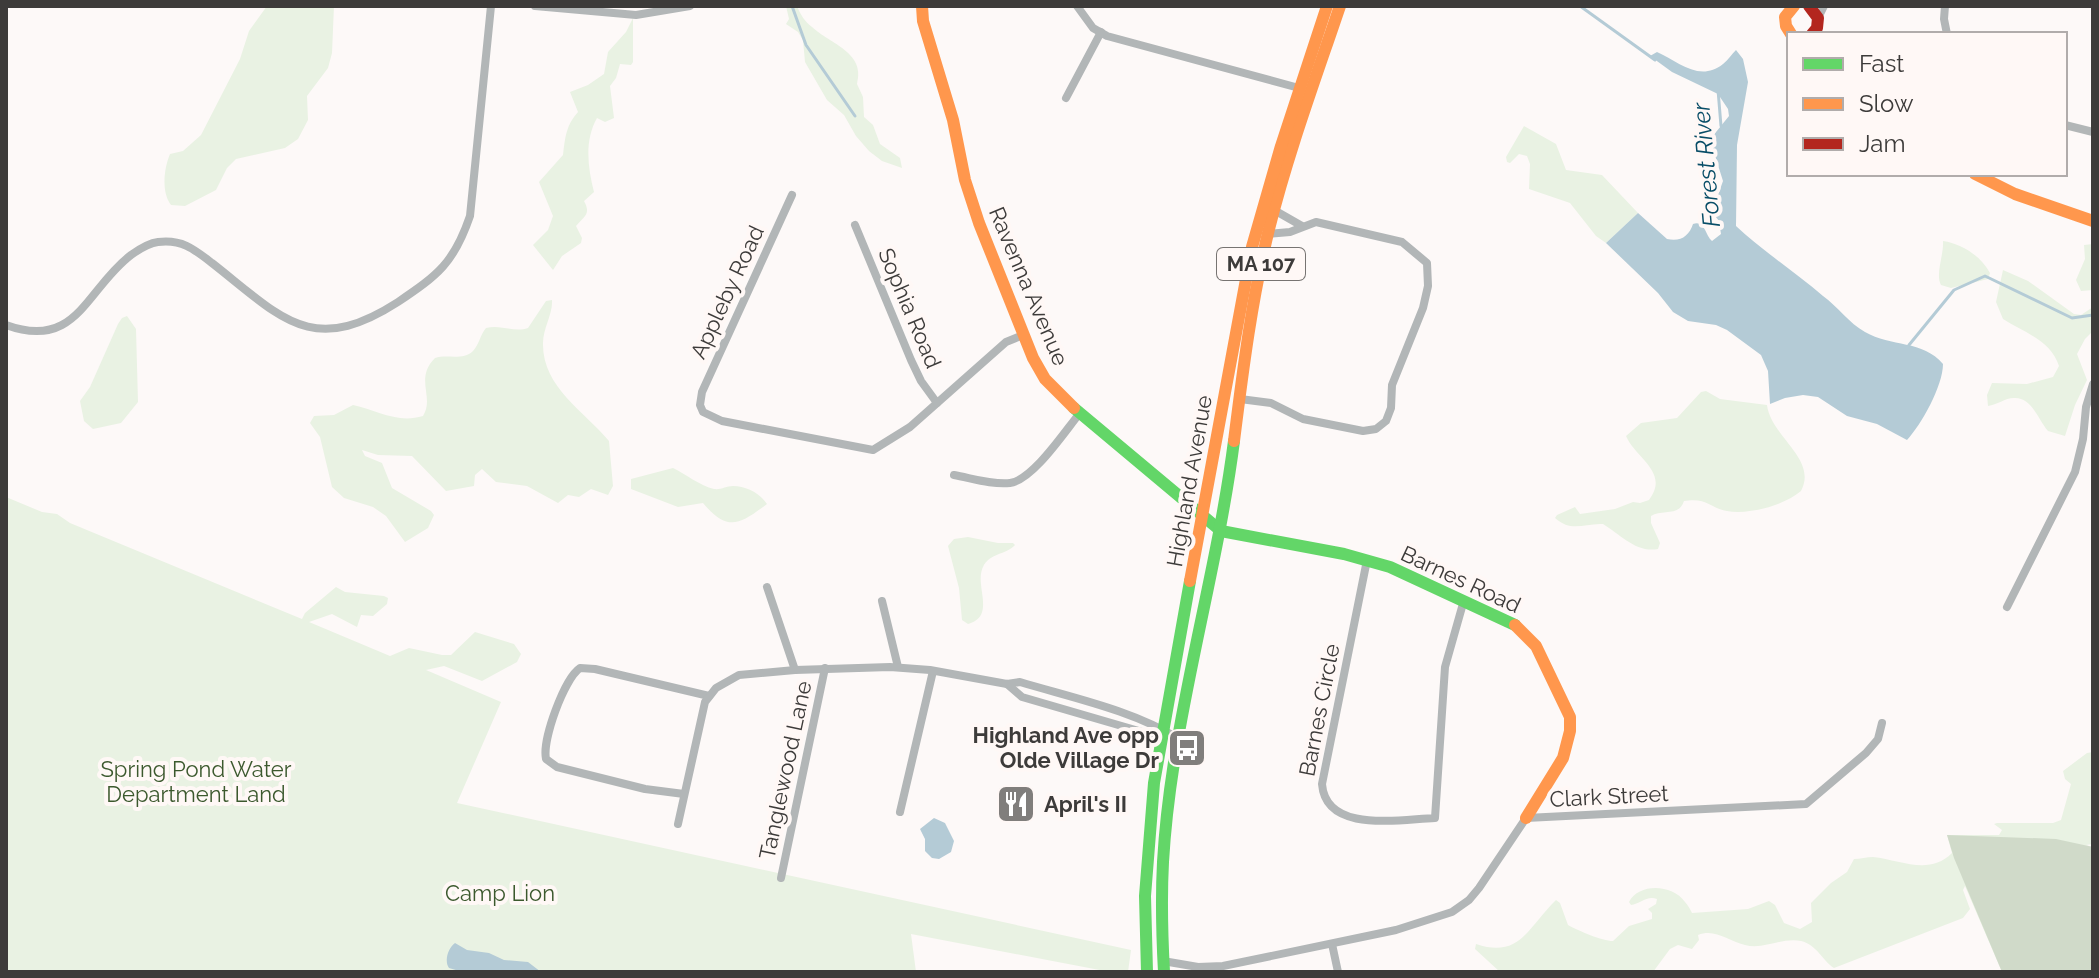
<svg xmlns="http://www.w3.org/2000/svg" width="2099" height="978" viewBox="0 0 2099 978" font-family="Raleway,sans-serif">
	<rect width="100%" height="100%" fill="#fdf9f8"/>
	<g fill="#e9f2e3">
		<path d="M267 6H334L332 53 328 68 307 96 308 120 298 139 285 148 236 159 227 168 216 190 185 206 171 205C161 192 164 168 170 154L183 151 201 135 240 59 249 31Z"/>
		<path d="M786 6H797C800 14 805 22 812 27 830 44 866 52 857 84L863 97 864 117 873 125 880 144 900 158 902 168 882 161 869 151 856 136 844 115 827 100 805 62 803 40 798 32 786 24 789 19Z"/>
		<path d="M633 18V62L631 65 620 64 616 78 610 86 614 118 605 122 597 118C584 141 588 168 594 192L584 201C591 214 585 216 576 226L582 238 581 243 562 256 553 270 533 245 548 230 553 216 539 182 563 155C565 138 566 125 578 112L570 92 588 85 604 74 608 52 626 32Z"/>
		<polygon points="1524,126 1556,144 1566,170 1602,175 1638,213 1606,243 1596,236 1570,203 1529,189 1530,164 1527,156 1519,154 1510,163 1507,162 1506,157"/>
		<path d="M1943 241C1962 244 1981 256 1990 273L1988 279 1951 288 1941 285C1935 274 1944 255 1943 241Z"/>
		<polygon points="2093,244 2093,290 2081,291 2076,280 2085,259 2084,245"/>
		<path d="M2003 270 2028 281 2074 314 2081 315 2093 307V331L2085 339 2077 354 2087 380 2075 405 2065 436 2048 431C2038 420 2032 397 2014 398 2005 398 1997 405 1988 406L1987 395 1992 383 2027 384 2053 377 2059 366C2051 340 2023 332 2003 319L1996 302Z"/>
		<path d="M552 300C553 314 543 328 543 343 542 387 584 411 609 441L613 486 608 495 591 489 579 497 568 495 558 503 527 486 496 482 482 469 475 475 474 486 446 491 412 456 378 455 362 450 365 456 382 463 392 488 431 511 434 515 428 528 405 542 386 516 373 507 344 498 332 487 320 437 310 423 314 416 334 415 353 405C377 410 397 424 423 416 435 397 414 379 435 358 447 354 463 361 473 351 479 345 480 335 486 328 501 324 514 333 528 328L546 301Z"/>
		<polygon points="127,316 136,329 138,402 121,423 93,429 84,421 80,401 90,387 118,324 122,318"/>
		<path d="M1706 391 1720 399 1767 405C1771 437 1818 459 1801 491 1785 505 1749 515 1727 511 1710 508 1707 497 1684 501 1679 517 1662 509 1651 516V523L1660 543 1658 549C1636 553 1621 535 1603 524 1584 523 1572 533 1555 518L1557 515 1575 507 1580 514 1615 509 1633 502 1640 503 1649 500C1670 472 1636 459 1626 436L1641 423 1677 418 1701 392Z"/>
		<path d="M673 468C686 474 700 486 714 489 721 490 726 486 733 486 746 486 760 493 767 504 740 524 728 533 703 503L678 507 631 489V479Z"/>
		<polygon points="6,497 42,512 57,514 70,523 302,619 305,613 336,587 345,592 384,596 388,598 387,604 373,616 361,615 357,627 332,614 309,622 390,656 409,648 442,655 451,655 475,632 514,644 521,654 517,662 482,681 444,666 426,670 501,702 457,803 1131,950 1128,972 1110,972 911,934 916,972 6,972"/>
		<path d="M968 537 998 543H1013L1015 545C1006 555 989 553 983 567 974 586 997 616 968 624L962 620 959 588 948 546 954 539Z"/>
		<path d="M2093 752V844L2086 845 2093 847V972H2002L1965 886 1963 890 1970 909 1963 918 1834 968C1822 960 1817 945 1801 941 1782 937 1764 950 1745 945 1728 941 1715 928 1698 935L1699 940 1692 949 1678 945 1670 949 1653 972H1500L1475 949 1476 944C1520 959 1528 927 1556 900L1560 903 1568 925C1579 931 1602 941 1613 941L1629 926 1652 919V913L1648 909 1656 904 1657 899C1647 895 1640 904 1631 905L1629 902C1639 883 1672 884 1685 902 1688 905 1690 909 1692 913L1748 909 1769 901 1775 905 1784 923 1800 929 1812 922 1811 903 1831 883 1847 872 1854 859C1860 859 1867 857 1873 857 1901 860 1929 876 1952 853L1947 835H1999L2002 830 1994 824 1997 823H2053L2061 820 2071 784 2065 779 2063 771 2087 753Z"/>
	</g>
	<polygon fill="#d0dac9" points="1947,835 2056,839 2093,847 2093,972 2002,972 1954,858"/>
	<g fill="#b4cbd6">
		<path d="M1736 50 1743 59 1748 82 1737 145 1736 226C1764 252 1795 272 1823 296 1838 307 1849 323 1865 332 1891 347 1923 340 1943 364 1943 386 1921 425 1907 440L1877 424 1847 416 1818 397 1803 395 1785 398 1770 404 1768 371 1761 355 1727 330 1716 325 1688 321 1673 312 1658 293 1606 243 1638 213 1667 239C1681 242 1689 236 1693 224 1705 220 1705 235 1712 241L1721 234 1719 221 1712 212 1723 181 1711 143 1712 137 1729 116 1728 109 1718 94 1672 72 1650 56 1657 52C1678 61 1699 83 1723 64 1728 60 1732 54 1736 50Z"/>
		<polygon points="934,818 945,823 954,841 951,852 939,859 932,858 925,851 925,839 920,829"/>
		<path d="M455 943 467 950 489 953 504 960 528 962 541 972 459 971 449 968C444 961 448 948 455 943Z"/>
	</g>
	<g fill="none" stroke-linecap="round" stroke-linejoin="round">
		<g stroke="#b4cbd6" stroke-width="3">
			<polyline points="792,6 806,45 855,116"/>
			<polyline points="1580,6 1655,60"/>
			<polyline points="1718,90 1721,126"/>
			<polyline points="1909,345 1954,290 1985,276 2072,318 2093,315"/>
		</g>
		<g stroke="#b2b6b7" stroke-width="8">
			<polyline points="535,6 636,15 690,6"/>
			<polyline points="1077,6 1093,28 1107,36 1299,88"/>
			<polyline points="1945,6 1944,19 1947,34"/>
			<polyline points="1818,18 1824,6"/>
			<polyline points="1066,98 1101,32"/>
			<polyline points="2065,125 2093,132"/>
			<polyline points="792,195 702,392 700,405 703,412 722,421 873,450 910,427 1006,342 1023,335"/>
			<polyline points="1274,210 1302,226"/>
			<polyline points="855,225 911,360 921,381 937,403"/>
			<path d="M6 325C77 351 86 289 131 255 138 250 149 243 158 242 182 239 194 249 212 263 281 317 311 358 398 302 438 275 454 263 470 216L491 6"/>
			<polyline points="1240,399 1271,403 1303,419 1363,431 1376,429 1386,421 1391,408 1392,385 1423,308 1428,286 1427,263 1402,242 1316,222 1290,232 1268,234"/>
			<path d="M954 475C971 478 992 485 1010 483 1033 480 1065 431 1080 413"/>
			<path d="M1367 560 1322 784C1326 834 1400 819 1435 818L1445 667 1464 600"/>
			<polyline points="767,587 795,670"/>
			<polyline points="882,601 898,667"/>
			<polyline points="2007,607 2075,472 2083,439 2086,407 2093,384"/>
			<polyline points="1007,684 1022,697 1163,738"/>
			<path d="M684 794 645 789 557 767 546 759C542 740 564 679 580 668L595 669 709 696"/>
			<polyline points="900,812 933,671"/>
			<path d="M678 824 705 702 716 688 739 675 795 670 890 667 930 670 1007 684 1020 682C1073 698 1132 710 1179 739"/>
			<polyline points="781,878 825,668"/>
			<polyline points="1332,944 1338,972"/>
			<polyline points="1163,961 1198,967 1223,966 1396,930 1452,912 1469,900 1479,888 1526,818 1806,804 1866,753 1878,739 1882,723"/>
		</g>
		<g stroke="#63d668" stroke-width="12">
			<polyline points="1074,408 1221,531 1344,554 1390,567 1515,625"/>
			<polyline points="1147,972 1145,896 1154,783 1190,581"/>
			<path d="M1164 972C1162 935 1161 899 1163 862 1171 721 1216 581 1234 441"/>
		</g>
		<g stroke="#ff974d" stroke-width="12">
			<polyline points="922,6 923,21 953,120 965,180 979,223 1033,358 1045,379 1074,408"/>
			<polyline points="1791,34 1786,26 1785,17 1794,6"/>
			<polyline points="1975,174 2015,194 2093,221"/>
			<path d="M1234 441C1243 369 1252 298 1269 229 1288 153 1315 80 1340 6"/>
			<polyline points="1190,581 1252,247 1281,146 1327,6"/>
			<polyline points="1515,625 1536,646 1570,717 1570,731 1563,758 1526,818"/>
		</g>
		<polyline stroke="#b3261e" stroke-width="12" points="1809,6 1818,18 1817,28 1812,34"/>
	</g>
	<defs>
		<symbol id="bus-square" viewBox="-11 -11 22 22"><rect x="-9" y="-9" width="18" height="18" rx="4" fill="#807e7c" stroke="#fff8f6"/><path d="M-5-6H5V4H4V6H2V4H-2V6H-4V4H-5ZM-3.5-4V0h7V-4ZM-3.5 1.2v1.5H-2V1.2ZM2 1.2v1.5H3.5V1.2Z" fill="#fff"/></symbol>
		<symbol id="restaurant-square" viewBox="-11 -11 22 22"><rect x="-9" y="-9" width="18" height="18" rx="4" fill="#807e7c" stroke="#fff8f6"/><path d="M-5-6h1v4h1v-4h1v4h1v-4h1v5L-1.5 .5V6h-2V.5L-5-1ZM5-6V6H3V1.5H1.5Q1.5-4 5-6Z" fill="#fff"/></symbol>
	</defs>
	<g fill-rule="evenodd">
		<use href="#bus-square" x="1165" y="726" width="44" height="44"/>
		<use href="#restaurant-square" x="994" y="782" width="44" height="44"/>
	</g>
	<g text-anchor="middle" dominant-baseline="central" stroke-width="8" stroke-linejoin="round" paint-order="stroke">
		<rect fill="#fff8f6" stroke="#777472" stroke-width="2" x="1217" y="248" width="88" height="32" rx="6"/>
		<g font-size="20" font-weight="bold" fill="#3d3b3a">
			<text x="1261" y="264">MA 107</text>
		</g>
		<g font-size="22" fill="#3d3b3a" stroke="#fff8f6">
			<text transform="translate(1029 286) rotate(67)">Ravenna Avenue</text>
			<text transform="translate(727 292) rotate(-65)">Appleby Road</text>
			<text transform="translate(910 308) rotate(67)">Sophia Road</text>
			<text transform="translate(1189 481) rotate(-80)">Highland Avenue</text>
			<text transform="translate(1461 579) rotate(25)">Barnes Road</text>
			<text transform="translate(1319 710) rotate(-79)">Barnes Circle</text>
			<text transform="translate(785 770) rotate(-78)">Tanglewood Lane</text>
			<text transform="translate(1609 796) rotate(-3)">Clark Street</text>
		</g>
		<g font-size="22" font-weight="bold" fill="#3d3b3a" stroke="#fff8f6" text-anchor="end">
			<text x="1159" y="735">Highland Ave opp<tspan x="1159" dy="25">Olde Village Dr</tspan></text>
			<text x="1044" y="804" text-anchor="start">April's II</text>
		</g>
		<g font-size="22" fill="#3c592e" stroke="#fff8f6">
			<text x="196" y="769">Spring Pond Water<tspan x="196" dy="25">Department Land</tspan></text>
			<text x="500" y="893">Camp Lion</text>
		</g>
		<g font-size="24" font-style="italic" fill="#084d67" stroke="#fff8f6">
			<text transform="translate(1706 165) rotate(-95)">Forest River</text>
		</g>
	</g>
	<rect width="2099" height="978" fill="none" stroke="#3d3b3a" stroke-width="16"/>
	<rect x="1787" y="32" width="280" height="144" fill="#fff8f6" stroke="#b1acab" stroke-width="2"/>
	<rect x="1803" y="58" width="40" height="12" fill="#63d668" stroke="#b1acab" stroke-width="2"/>
	<text x="1859" y="72" font-size="24" fill="#3d3b3a">Fast</text>
	<rect x="1803" y="98" width="40" height="12" fill="#ff974d" stroke="#b1acab" stroke-width="2"/>
	<text x="1859" y="112" font-size="24" fill="#3d3b3a">Slow</text>
	<rect x="1803" y="138" width="40" height="12" fill="#b3261e" stroke="#b1acab" stroke-width="2"/>
	<text x="1859" y="152" font-size="24" fill="#3d3b3a">Jam</text>
</svg>
